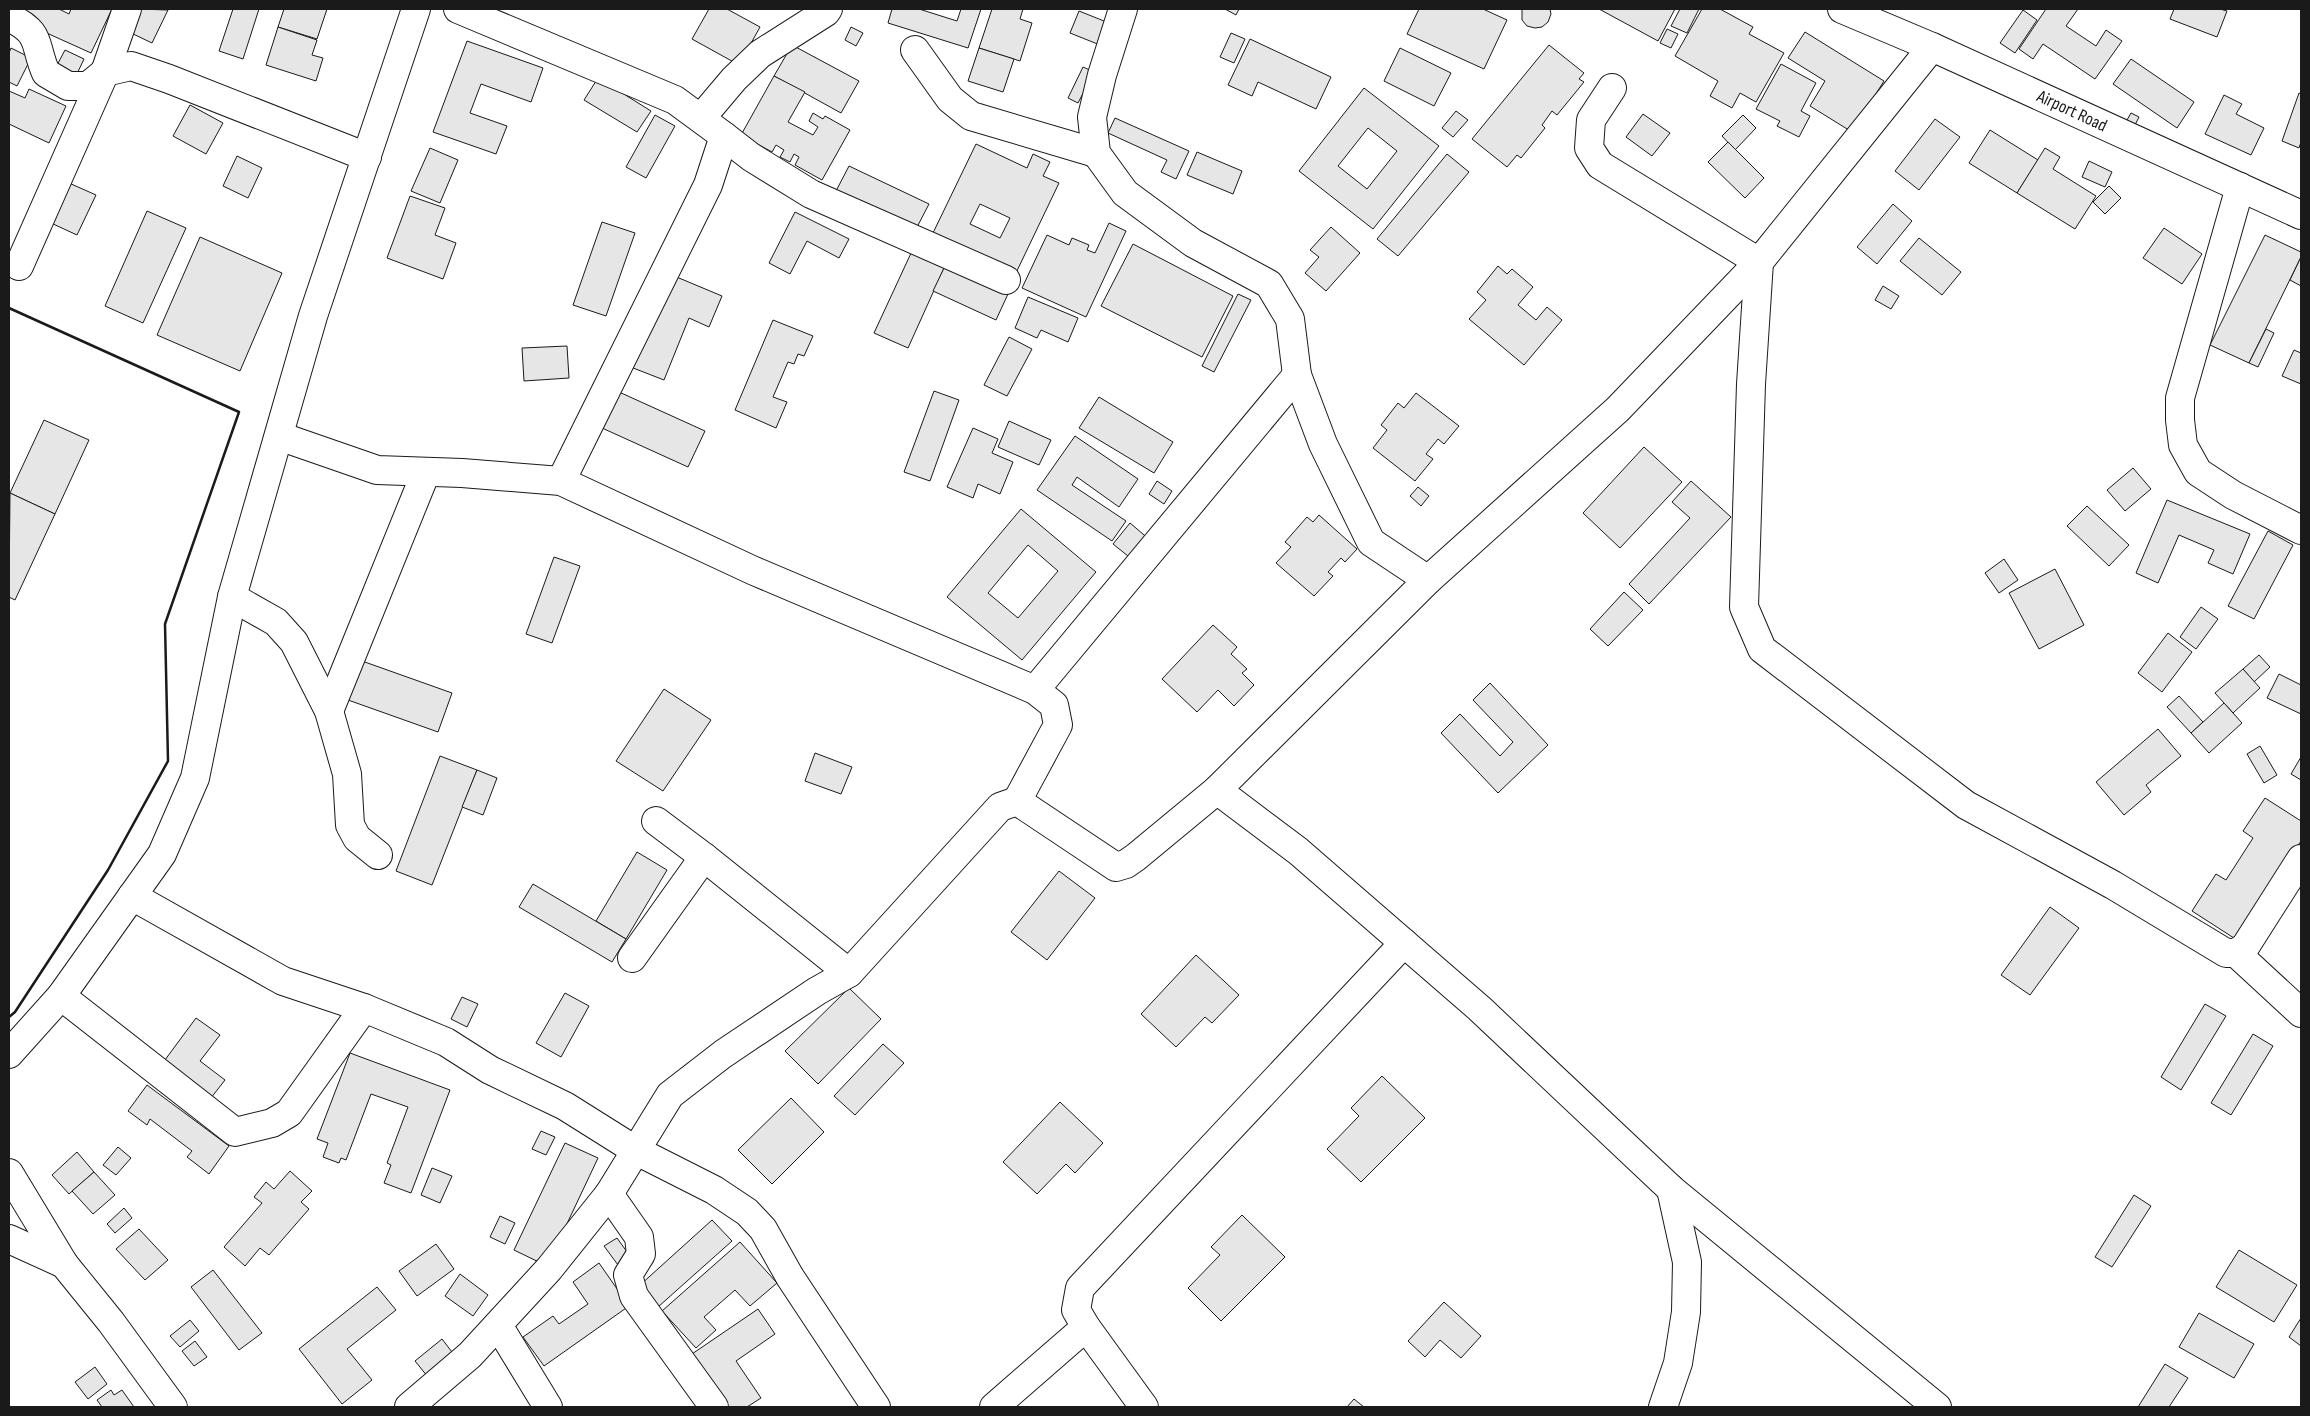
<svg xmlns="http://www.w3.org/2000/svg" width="2310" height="1416" viewBox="0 0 2310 1416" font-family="'Sofia Sans Condensed',sans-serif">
	<rect width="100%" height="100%" fill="#fff"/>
	<g fill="#e6e6e6" stroke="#1a1a1a" fill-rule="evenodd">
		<polygon points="12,9 59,9 69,14 71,9 112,9 91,53 9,16"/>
		<polygon points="138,9 168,10 152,43 127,31"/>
		<polygon points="233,9 259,9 243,59 219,51"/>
		<polygon points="284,9 327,9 317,39 278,27"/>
		<polygon points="709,9 727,9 760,27 739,65 692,39"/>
		<polygon points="892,9 919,9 957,21 961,9 981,9 968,48 888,23"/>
		<polygon points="992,9 1023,9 1020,19 1032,23 1020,61 979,48"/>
		<polygon points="1225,9 1239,9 1236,15"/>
		<polygon points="1419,9 1483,9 1507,20 1484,69 1407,34"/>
		<polygon points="1522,9 1550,9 1551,14 1548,22 1542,27 1535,28 1527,26 1522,20"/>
		<polygon points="1599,9 1675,9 1658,41"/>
		<polygon points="1680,9 1699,9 1687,33 1671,26"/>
		<polygon points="1702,9 1720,9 1753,27 1749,34 1784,53 1756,102 1740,93 1732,108 1710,96 1718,81 1675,56"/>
		<polygon points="2046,9 2078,9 2066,26 2096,46 2106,30 2122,41 2095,79 2043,44 2033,59 2019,49"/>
		<polygon points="2174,9 2220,9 2227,11 2217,37 2170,19"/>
		<polygon points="2023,10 2037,20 2015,53 2000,43"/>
		<polygon points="1079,11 1109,23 1100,45 1070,33"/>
		<polygon points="278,27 317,40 312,55 323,58 316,81 266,65"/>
		<polygon points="851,27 863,33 856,46 845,40"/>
		<polygon points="1667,29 1678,34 1671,48 1660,43"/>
		<polygon points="1805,32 1884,81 1852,132 1810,106 1825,81 1788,58"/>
		<polygon points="1231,33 1245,39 1234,63 1220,57"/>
		<polygon points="1250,39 1331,77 1316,109 1258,82 1252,96 1228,85"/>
		<polygon points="467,41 543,68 531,102 481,84 470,113 507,126 496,154 433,132"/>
		<polygon points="792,45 859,81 841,113 774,76"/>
		<polygon points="1549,45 1584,73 1579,79 1584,82 1557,115 1552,111 1542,125 1545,128 1521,158 1517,155 1507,167 1472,139"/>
		<polygon points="11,48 31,58 17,86 9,82 9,53"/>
		<polygon points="979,48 1014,59 1003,92 968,81"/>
		<polygon points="1400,48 1451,73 1434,106 1384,81"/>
		<polygon points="65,50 84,59 75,78 55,69"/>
		<polygon points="2131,59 2194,102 2177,128 2113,84"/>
		<polygon points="1781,64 1816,83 1801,111 1810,116 1799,137 1777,126 1780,121 1756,109"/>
		<polygon points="1083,67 1094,72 1078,103 1068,98"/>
		<polygon points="774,76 805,92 788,122 813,135 818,127 809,121 813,113 823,119 825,116 850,130 822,180 795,165 799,157 794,154 790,162 780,157 784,150 776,145 772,152 741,135"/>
		<polygon points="598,78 651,111 637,132 584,100"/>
		<path d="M1364 88 1439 146 1373 229 1299 171ZM1368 128 1397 151 1367 189 1338 166Z"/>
		<polygon points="29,89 66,106 49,143 9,124 9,91 25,98"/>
		<polygon points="2299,93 2301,94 2301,142 2299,148 2282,141"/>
		<polygon points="2224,95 2242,104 2236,114 2264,128 2251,155 2205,134"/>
		<polygon points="190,105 223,123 206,154 173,136"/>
		<polygon points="1456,111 1468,120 1453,137 1442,128"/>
		<polygon points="2131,113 2139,117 2135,125 2127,120"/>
		<polygon points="1643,114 1670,133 1652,156 1626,137"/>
		<polygon points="655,115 675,126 646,178 626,167"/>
		<polygon points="1743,115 1756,128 1735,150 1722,136"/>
		<polygon points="1115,118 1189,151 1176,179 1161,172 1167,160 1108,133"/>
		<polygon points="1935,119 1960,137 1919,190 1895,171"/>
		<polygon points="1990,130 2038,160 2017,193 1969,163"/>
		<polygon points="1728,142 1764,178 1745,198 1708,162"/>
		<path d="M976 144 1027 168 1033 154 1050 162 1043 176 1059 183 1015 275 932 235ZM980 204 1010 218 1000 238 970 224Z"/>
		<polygon points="430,148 458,160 440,203 411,191"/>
		<polygon points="2045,148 2060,157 2053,169 2096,196 2075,229 2017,193"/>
		<polygon points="1197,152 1242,171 1233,194 1187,175"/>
		<polygon points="1447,154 1469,172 1398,256 1377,239"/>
		<polygon points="237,156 262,168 248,198 223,186"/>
		<polygon points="2089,161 2112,172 2105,187 2082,177"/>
		<polygon points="849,166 929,204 916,229 836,191"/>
		<polygon points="69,183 96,195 77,235 51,223"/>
		<polygon points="2109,186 2121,198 2105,214 2093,202"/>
		<polygon points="410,196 445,208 435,235 456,243 443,279 387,258"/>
		<polygon points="1893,204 1912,221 1877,264 1857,247"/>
		<polygon points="147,211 186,228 143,323 105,306"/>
		<polygon points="795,212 849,239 839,258 807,241 790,274 769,263"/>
		<polygon points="602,222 635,233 606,316 573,305"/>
		<polygon points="1109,223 1126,231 1086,317 1022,288 1047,235 1069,245 1072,238 1089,245 1087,250 1095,253"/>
		<polygon points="1331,227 1360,253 1326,291 1305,273 1319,257 1310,250"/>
		<polygon points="2164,228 2202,254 2182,284 2143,258"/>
		<polygon points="2265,235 2301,252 2301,257 2249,363 2210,345"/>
		<polygon points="200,237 282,273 240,371 157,335"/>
		<polygon points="1919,238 1961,272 1942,295 1900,261"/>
		<polygon points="1133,244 1233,296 1202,357 1101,306"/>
		<polygon points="912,251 945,266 908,348 874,333"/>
		<polygon points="2301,257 2301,286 2290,280"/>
		<polygon points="945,266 1008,294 996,320 933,291"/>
		<polygon points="1498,266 1507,274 1512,269 1533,287 1518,305 1536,320 1547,307 1562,320 1524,365 1469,319 1486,300 1477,292"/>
		<polygon points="667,273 722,296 709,327 689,318 664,380 628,366"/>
		<polygon points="1883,286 1899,296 1891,309 1875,300"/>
		<polygon points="1238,294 1251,300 1214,372 1202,366"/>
		<polygon points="1028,297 1078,318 1068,342 1041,330 1037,338 1015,328"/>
		<polygon points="773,320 813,336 804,356 798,354 794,364 788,362 773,397 787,402 776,428 735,410"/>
		<polygon points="2266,329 2274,333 2258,367 2249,363"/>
		<polygon points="1009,337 1032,349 1007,396 984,385"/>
		<polygon points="567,346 569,378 524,381 522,348"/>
		<polygon points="2294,350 2301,353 2301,384 2282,376"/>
		<polygon points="934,391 959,400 930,481 904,472"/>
		<polygon points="619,392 705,431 688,467 602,428"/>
		<polygon points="1416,393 1459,426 1444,444 1438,439 1426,454 1433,459 1415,481 1373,448 1387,430 1381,425 1398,403 1404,408"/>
		<polygon points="1099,397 1173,442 1154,473 1079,428"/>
		<polygon points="44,420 89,440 55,514 10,493"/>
		<polygon points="1009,421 1051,440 1039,465 998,447"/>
		<polygon points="973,428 998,439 992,453 1013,462 1000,494 978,484 973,498 947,487"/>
		<polygon points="1075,436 1138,479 1119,507 1077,477 1072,485 1126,521 1112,541 1037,490"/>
		<polygon points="1644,447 1682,482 1620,548 1583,513"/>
		<polygon points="2133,468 2151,489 2125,511 2107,490"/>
		<polygon points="1157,481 1172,491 1164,504 1149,494"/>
		<polygon points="1691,481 1731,517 1649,604 1629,584 1690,518 1672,502"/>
		<polygon points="1418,487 1429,496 1421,506 1410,496"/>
		<polygon points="10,493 55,514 15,600 9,597"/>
		<polygon points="2167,500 2250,534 2233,574 2208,563 2214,550 2179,535 2158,583 2136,573"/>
		<polygon points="2087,506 2129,545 2109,566 2067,526"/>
		<path d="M1021 509 1096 572 1022 660 947 597ZM1028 545 1058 571 1018 618 988 593Z"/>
		<polygon points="1319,515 1357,549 1345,562 1341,558 1328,572 1333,576 1314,596 1276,563 1291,547 1285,542 1307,517 1313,522"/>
		<polygon points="1130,523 1150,540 1133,560 1113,544"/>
		<polygon points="2268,531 2293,545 2254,619 2228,606"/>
		<polygon points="554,557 580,566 552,643 526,634"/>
		<polygon points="2004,559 2018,580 1999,593 1985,573"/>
		<polygon points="2055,569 2084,625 2039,649 2009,593"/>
		<polygon points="1624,592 1643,610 1608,646 1590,629"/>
		<polygon points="2201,607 2218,619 2196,649 2180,637"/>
		<polygon points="1213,625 1237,647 1231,654 1247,669 1242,673 1254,685 1234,706 1218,690 1197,712 1162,679"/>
		<polygon points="2168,633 2192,652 2162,692 2138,673"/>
		<polygon points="2259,655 2270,667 2254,682 2243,669"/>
		<polygon points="362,661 452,693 438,732 348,700"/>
		<polygon points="2243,669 2260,688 2233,713 2215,693"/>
		<polygon points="2279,674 2301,685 2301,714 2267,698"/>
		<polygon points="1490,683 1548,745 1498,793 1441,733 1460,714 1500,756 1513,742 1473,700"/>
		<polygon points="664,689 711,720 663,791 616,761"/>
		<polygon points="2179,696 2203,722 2191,733 2167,707"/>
		<polygon points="2224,703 2242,723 2209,753 2191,733"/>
		<polygon points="2158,729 2181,756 2146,785 2151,792 2124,815 2096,782"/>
		<polygon points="2260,746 2277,775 2264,783 2247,754"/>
		<polygon points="815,753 852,767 841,794 805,781"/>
		<polygon points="440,756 477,770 432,885 396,871"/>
		<polygon points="2301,757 2301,780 2291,774"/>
		<polygon points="477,770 497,778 483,815 462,807"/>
		<polygon points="2265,798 2301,821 2301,841 2237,940 2192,911 2216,874 2226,880 2253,838 2243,831"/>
		<polygon points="637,852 667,870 626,939 596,921"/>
		<polygon points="1059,871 1095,898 1047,960 1011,932"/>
		<polygon points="533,884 626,939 612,962 519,907"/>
		<polygon points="2050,907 2079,928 2030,995 2001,975"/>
		<polygon points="1196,955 1239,995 1212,1023 1205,1017 1176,1047 1141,1014"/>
		<polygon points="849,988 881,1019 818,1084 785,1051"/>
		<polygon points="565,993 589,1006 561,1057 536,1043"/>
		<polygon points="462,997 478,1004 467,1027 451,1019"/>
		<polygon points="2205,1004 2226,1016 2181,1090 2161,1077"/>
		<polygon points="196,1018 220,1035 200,1061 225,1080 207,1103 159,1068"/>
		<polygon points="2253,1034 2273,1046 2231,1115 2211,1103"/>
		<polygon points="883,1044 904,1063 855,1115 834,1096"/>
		<polygon points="350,1053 450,1090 411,1193 384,1183 391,1165 387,1163 408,1107 371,1094 346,1160 341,1158 339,1163 323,1157 328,1143 317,1139"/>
		<polygon points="1382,1076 1425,1118 1361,1182 1327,1149 1359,1116 1351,1108"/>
		<polygon points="147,1085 229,1146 209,1174 187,1157 192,1151 150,1119 147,1125 128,1111"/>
		<polygon points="791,1098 824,1132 772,1184 738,1150"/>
		<polygon points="1060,1102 1103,1143 1075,1173 1066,1164 1037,1194 1003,1162"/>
		<polygon points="541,1131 555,1137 546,1155 532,1149"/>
		<polygon points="565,1143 598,1158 547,1266 514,1250"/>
		<polygon points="118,1147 131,1158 116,1175 103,1165"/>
		<polygon points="77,1152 94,1172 69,1194 52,1175"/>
		<polygon points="432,1168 452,1176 440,1203 421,1195"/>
		<polygon points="290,1171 312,1191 301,1202 309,1209 269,1255 260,1248 245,1266 224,1247 262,1203 254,1197 266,1182 274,1189"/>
		<polygon points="94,1172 115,1195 93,1214 72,1191"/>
		<polygon points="2134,1195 2151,1206 2112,1267 2095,1257"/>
		<polygon points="124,1208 132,1218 115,1233 107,1224"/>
		<polygon points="1242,1215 1285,1257 1221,1321 1188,1288 1220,1255 1211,1247"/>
		<polygon points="500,1216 515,1223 505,1244 490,1237"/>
		<polygon points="712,1220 732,1241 658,1307 639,1286"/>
		<polygon points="139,1229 168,1260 145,1280 116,1249"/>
		<polygon points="617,1238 630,1256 618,1265 604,1246"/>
		<polygon points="740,1242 777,1283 750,1306 735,1290 704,1317 716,1330 696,1348 662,1311"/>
		<polygon points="436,1244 454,1269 417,1296 399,1271"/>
		<polygon points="2239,1250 2297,1285 2274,1322 2216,1287"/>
		<polygon points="599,1263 629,1306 544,1366 523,1337 553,1316 559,1324 588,1304 573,1282"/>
		<polygon points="213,1270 262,1333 239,1350 191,1287"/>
		<polygon points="460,1274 488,1295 473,1316 445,1296"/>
		<polygon points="377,1287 396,1310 347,1349 372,1380 342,1404 299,1349"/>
		<polygon points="1444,1302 1481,1336 1461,1358 1440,1340 1425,1357 1408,1341"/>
		<polygon points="758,1309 775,1334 736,1361 761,1398 747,1407 725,1407 689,1356"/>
		<polygon points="2199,1313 2254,1344 2234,1378 2179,1347"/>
		<polygon points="2301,1318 2301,1346 2289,1337"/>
		<polygon points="190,1320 199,1331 180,1347 170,1336"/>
		<polygon points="442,1339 455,1356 428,1377 415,1361"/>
		<polygon points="195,1341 207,1357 194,1366 182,1351"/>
		<polygon points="2165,1364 2188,1378 2169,1407 2138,1407"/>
		<polygon points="95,1367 107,1384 88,1399 75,1382"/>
		<polygon points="111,1390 114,1395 122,1390 134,1407 102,1407 97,1400"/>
		<polygon points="1354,1399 1364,1407 1347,1407"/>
	</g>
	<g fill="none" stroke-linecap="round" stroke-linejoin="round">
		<defs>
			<g id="minor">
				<polyline points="458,9 675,100 724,136 708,185 561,481"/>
				<polyline points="1123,9 1102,75 1092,117 1096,153 1125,193 1193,243 1269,284 1290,319 1297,375 1323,444 1371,542 1428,580"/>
				<path d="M9 17C43 34 33 43 46 73L68 86H88L105 72 131 66 169 79 367 157"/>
				<polyline points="915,50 950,99 971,116 1096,153"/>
				<polyline points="1612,88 1591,120 1589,148 1600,165 1759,262 1751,384 1744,607 1762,649 1966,805 2113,885 2226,953 2236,953 2245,947 2301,859"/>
				<polyline points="701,118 734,79 760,54 826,12 828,9"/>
				<polyline points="724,136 751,157 811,194 1006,280"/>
				<polyline points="2240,187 2180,398 2180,420 2183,445 2198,472 2233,495 2301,530"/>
				<polyline points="19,266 105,72 127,9"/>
				<polyline points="279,436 377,470 462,473 561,481 752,570 1035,690 1054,705 1058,725 1017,801"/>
				<polyline points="232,597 276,622 294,642 329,711 347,774 350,825 357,838 378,855"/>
				<polyline points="1035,690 1297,375"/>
				<polyline points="329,711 426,472"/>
				<polyline points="1217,790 1298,851 1404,943 1479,1008 1671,1189 1937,1407"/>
				<polyline points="656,821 704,857 849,973"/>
				<polyline points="132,896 283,981 364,1008 446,1042 490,1070 565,1106 635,1150 714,1190 747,1212 763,1229 790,1277 876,1407"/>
				<polyline points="2236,953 2301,1013"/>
				<polyline points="632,958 704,857"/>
				<polyline points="61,996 235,1132 272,1123 289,1113 364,1008"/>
				<polyline points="9,1054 61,996 162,854 195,778 232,597 313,316 416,9"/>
				<polyline points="9,1173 64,1264"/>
				<polyline points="609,1194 639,1237 641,1254 628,1275 634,1296 714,1407"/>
				<polyline points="9,1239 64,1264 111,1322 173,1407"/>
				<polyline points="498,1325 548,1407"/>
				<polyline points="409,1407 470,1355 549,1269 609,1194 670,1095 723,1054 817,991 849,973 1000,807 1017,801 1116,867 1126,864 1136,857 1217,790 1428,580 1618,409 1759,262 1932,47"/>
				<polyline points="994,1407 1086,1327"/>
				<polyline points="1144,1407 1086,1327 1076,1310 1080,1288 1404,943"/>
				<polyline points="1663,1407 1678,1363 1686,1312 1687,1262 1671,1189"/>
			</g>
			<polyline id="highway" points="1842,9 1932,47 2301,215"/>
		</defs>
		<use href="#minor" stroke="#1a1a1a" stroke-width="30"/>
		<use href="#highway" stroke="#1a1a1a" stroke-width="30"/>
		<use href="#minor" stroke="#fff" stroke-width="28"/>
		<use href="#highway" stroke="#fff" stroke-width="28"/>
		<polyline stroke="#1a1a1a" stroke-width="2.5" points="9,308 239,412 165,624 168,761 108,870 15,1012 9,1017"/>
	</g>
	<g text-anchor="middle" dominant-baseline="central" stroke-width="4" stroke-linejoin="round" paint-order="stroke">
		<g font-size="18" fill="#1a1a1a" stroke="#fff">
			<text transform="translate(2072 111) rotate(25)">Airport Road</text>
		</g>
	</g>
	<rect width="2310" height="1416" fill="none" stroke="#1a1a1a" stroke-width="20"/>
</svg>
